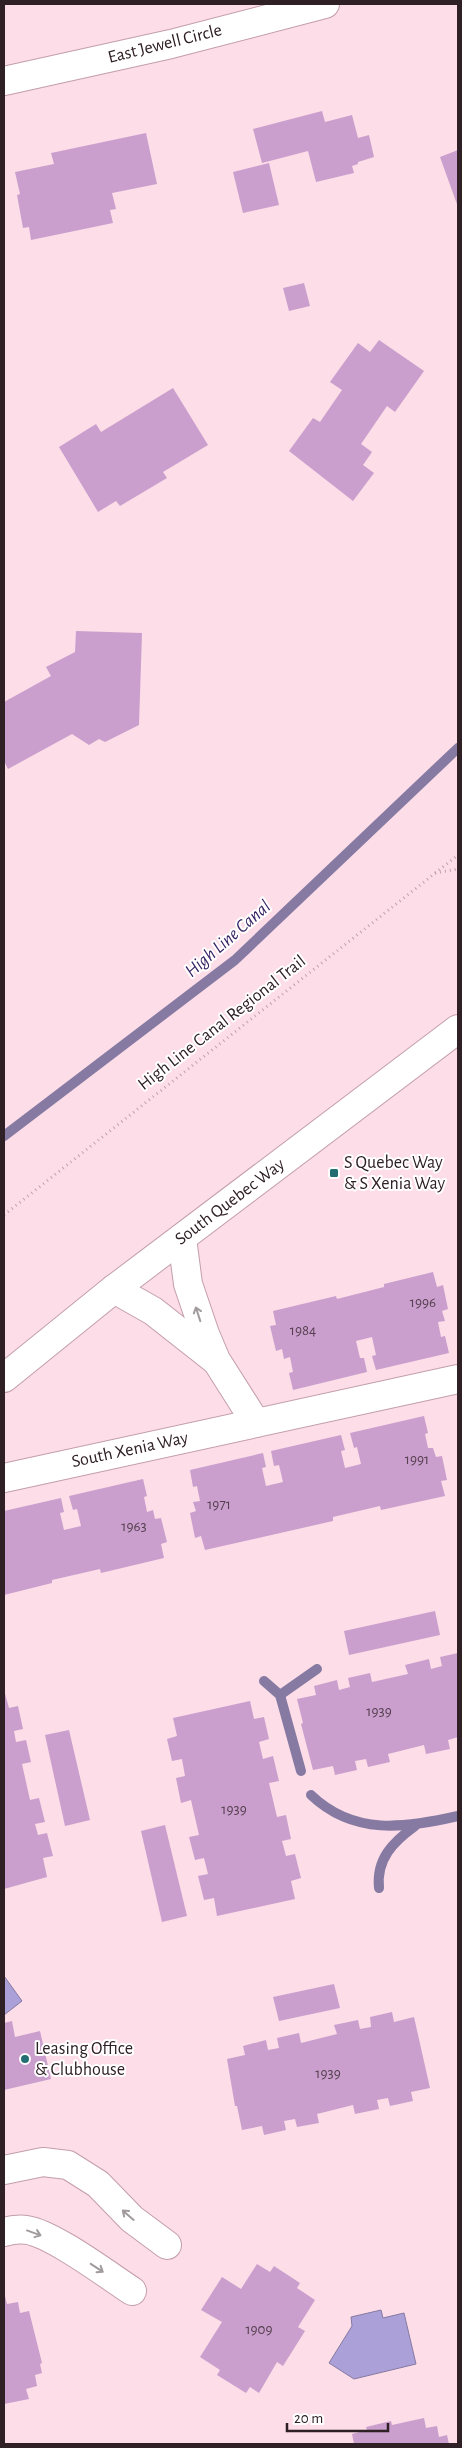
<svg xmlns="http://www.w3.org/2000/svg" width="462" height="2448" viewBox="0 0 462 2448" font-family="'Alegreya Sans',sans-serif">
	<rect width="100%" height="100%" fill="#fddde8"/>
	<g fill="#aba0d7" stroke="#867aa2">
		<polygon points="4,1976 22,2001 4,2015"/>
		<polygon points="381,2310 383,2318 404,2313 416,2364 354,2379 329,2363 352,2326 351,2317"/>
	</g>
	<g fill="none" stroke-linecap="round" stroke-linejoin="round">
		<g stroke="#867aa2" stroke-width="10">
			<polyline points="4,1136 235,960 458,748"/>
			<polyline points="264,1681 280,1695 301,1771"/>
			<polyline points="280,1695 317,1669"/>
			<path d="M311 1795C354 1836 405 1828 458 1816"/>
			<path d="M379 1888C376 1859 393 1842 415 1826"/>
		</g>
	</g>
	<g fill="#ca9fcd">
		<polygon points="322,111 325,122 352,115 358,138 369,135 374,157 358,162 358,164 352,166 354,173 316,182 308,151 262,163 253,129"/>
		<polygon points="146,133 157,184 112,193 116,209 110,210 113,223 31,240 29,227 23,228 17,195 20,194 15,172 54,164 51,153"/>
		<polygon points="458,150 458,207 440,157"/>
		<polygon points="269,163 279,205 243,213 233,172"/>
		<polygon points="304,283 310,306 289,311 283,288"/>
		<polygon points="379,340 424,371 395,412 387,406 361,444 372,452 363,465 374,473 353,501 289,451 313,418 320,422 342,390 330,382 358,343 370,352"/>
		<polygon points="173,388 208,445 163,472 167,478 120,506 116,501 98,512 59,447 96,424 101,432"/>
		<polygon points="76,631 142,633 139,725 105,742 99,739 89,745 72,734 8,769 4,761 4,702 51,676 46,667 75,652"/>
		<polygon points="433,1272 437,1287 443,1285 448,1309 442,1311 445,1321 438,1322 441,1337 445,1336 449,1353 376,1370 372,1356 376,1355 372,1337 356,1341 360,1358 364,1358 367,1372 293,1390 289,1373 293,1372 290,1357 284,1359 282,1349 276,1351 270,1326 276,1325 273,1311 336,1296 337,1299 384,1287 384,1284"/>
		<polygon points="424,1416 428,1433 425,1434 428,1448 433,1448 436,1457 442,1456 447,1480 441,1481 445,1496 381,1510 380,1506 333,1517 333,1521 205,1550 201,1536 195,1538 190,1513 196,1511 193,1502 200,1501 197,1486 193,1487 190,1470 263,1453 266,1467 262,1468 266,1486 283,1482 279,1465 274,1466 271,1451 341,1435 345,1450 341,1451 345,1468 361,1464 357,1447 354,1448 350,1433"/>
		<polygon points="143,1479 147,1496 144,1497 147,1512 153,1510 155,1519 161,1518 167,1542 161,1544 164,1558 101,1573 100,1569 52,1580 52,1583 4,1595 4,1511 61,1498 64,1512 60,1513 64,1530 81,1526 77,1509 73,1510 69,1496"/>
		<polygon points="435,1611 440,1635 349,1655 344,1631"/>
		<polygon points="458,1653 458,1737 448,1740 450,1749 426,1754 424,1745 388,1754 390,1762 368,1767 366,1759 355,1761 357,1770 335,1775 333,1766 313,1770 301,1724 303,1723 297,1699 316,1695 314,1686 337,1680 339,1690 350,1687 348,1678 370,1673 372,1682 408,1674 405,1665 429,1659 431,1669 442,1666 440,1657"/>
		<polygon points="4,1690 9,1708 18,1706 23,1729 14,1731 16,1742 26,1740 31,1762 22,1764 30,1800 39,1798 45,1822 35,1824 38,1835 47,1833 53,1856 43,1858 47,1877 4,1889"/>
		<polygon points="250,1701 254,1719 264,1717 269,1739 259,1742 263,1759 273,1756 279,1781 269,1783 277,1817 286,1815 291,1839 282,1841 286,1856 295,1854 301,1878 291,1881 295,1899 217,1916 214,1898 204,1900 198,1876 208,1874 204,1858 195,1860 189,1837 199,1835 191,1800 181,1803 176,1778 185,1776 182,1759 172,1761 167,1739 177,1736 173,1718"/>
		<polygon points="69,1730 90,1820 65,1826 45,1735"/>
		<polygon points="165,1825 187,1916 162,1922 141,1831"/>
		<polygon points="334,1984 340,2008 279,2021 273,1997"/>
		<polygon points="392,2012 394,2022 414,2017 430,2088 411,2092 413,2101 390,2106 388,2098 377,2100 379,2109 355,2114 353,2105 317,2114 319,2123 297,2127 295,2119 284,2121 286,2130 264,2135 262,2126 242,2130 237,2106 235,2106 227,2059 245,2055 243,2046 266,2040 268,2050 279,2048 277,2038 299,2033 301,2043 337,2034 334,2025 358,2020 360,2029 371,2027 370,2017"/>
		<polygon points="12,2021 15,2037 40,2031 51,2079 4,2090 4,2023"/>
		<polygon points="257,2264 270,2272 274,2266 300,2283 297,2288 315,2300 298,2327 305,2331 283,2366 277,2362 259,2393 250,2387 246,2393 217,2375 220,2370 200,2357 222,2322 201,2310 222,2277 241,2289"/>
		<polygon points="4,2292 7,2304 18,2302 20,2313 29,2311 42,2363 40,2364 42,2373 35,2375 37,2386 26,2389 29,2399 4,2404"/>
		<polygon points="424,2418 426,2428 437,2426 439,2437 447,2435 449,2444 354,2444 352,2434 367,2430 366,2427 391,2421 392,2425"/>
	</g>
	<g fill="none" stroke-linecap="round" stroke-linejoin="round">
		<defs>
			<g id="minor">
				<polyline points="4,81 171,44 325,4"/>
				<polyline points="182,1238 188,1284 205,1334 216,1360 256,1423"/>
				<polyline points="114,1289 153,1311 214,1359"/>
				<polyline points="4,1378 114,1289 458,1029"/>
				<polyline points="4,1478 458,1379"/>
				<polyline points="4,2170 43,2162 68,2165 98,2184 132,2219 167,2245"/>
				<path d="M4 2232C11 2230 20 2229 27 2230 53 2234 109 2276 132 2291"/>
			</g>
		</defs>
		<use href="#minor" stroke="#c39eab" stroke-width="30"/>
		<g stroke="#bea3ad" stroke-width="3" stroke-dasharray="1 4" stroke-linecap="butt">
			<polyline points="435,873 458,869"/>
			<polyline points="4,1215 458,855"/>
		</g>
		<use href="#minor" stroke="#fff" stroke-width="28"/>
	</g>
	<defs><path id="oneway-shaft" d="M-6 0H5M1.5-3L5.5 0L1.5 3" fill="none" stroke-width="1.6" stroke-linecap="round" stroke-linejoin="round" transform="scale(1.25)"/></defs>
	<g stroke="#a19b9d">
		<use href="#oneway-shaft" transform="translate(198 1314) rotate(-108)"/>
		<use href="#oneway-shaft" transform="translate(128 2215) rotate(-139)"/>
		<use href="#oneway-shaft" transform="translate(34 2233) rotate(20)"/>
		<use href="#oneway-shaft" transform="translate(97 2268) rotate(33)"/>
	</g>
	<g fill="#226e72" stroke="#fff" stroke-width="2">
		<rect x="329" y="1168" width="10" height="10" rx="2.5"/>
		<circle cx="25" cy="2059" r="5"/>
	</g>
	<g text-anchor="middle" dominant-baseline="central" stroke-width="4" stroke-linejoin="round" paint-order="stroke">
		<g font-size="15" fill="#564050">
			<text x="423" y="1302">1996</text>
			<text x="303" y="1330">1984</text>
			<text x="417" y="1459">1991</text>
			<text x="219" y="1504">1971</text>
			<text x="134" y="1526">1963</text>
			<text x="379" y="1711">1939</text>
			<text x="234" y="1809">1939</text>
			<text x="328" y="2073">1939</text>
			<text x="259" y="2329">1909</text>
		</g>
		<g font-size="18" fill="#2f2026" stroke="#fff">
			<text transform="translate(165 44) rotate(-14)">East Jewell Circle</text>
			<text transform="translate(222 1023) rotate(-38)">High Line Canal Regional Trail</text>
			<text transform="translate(230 1202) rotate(-37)">South Quebec Way</text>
			<text transform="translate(130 1450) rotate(-12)">South Xenia Way</text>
		</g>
		<g font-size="18" fill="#2f2026" stroke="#fff" text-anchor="start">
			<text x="344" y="1163">S Quebec Way<tspan x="344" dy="21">&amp; S Xenia Way</tspan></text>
			<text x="35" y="2049">Leasing Office<tspan x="35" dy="21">&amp; Clubhouse</tspan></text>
		</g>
		<g font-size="19" font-style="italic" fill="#382465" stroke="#fff">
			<text transform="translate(228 939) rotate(-41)">High Line Canal</text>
		</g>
	</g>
	<rect width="462" height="2448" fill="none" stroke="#2f2026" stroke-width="10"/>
	<path d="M287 2423v8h101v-8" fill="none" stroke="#2f2026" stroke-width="2.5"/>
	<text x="294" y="2423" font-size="15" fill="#2f2026" stroke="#ffffff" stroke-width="4" paint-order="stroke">20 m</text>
</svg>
